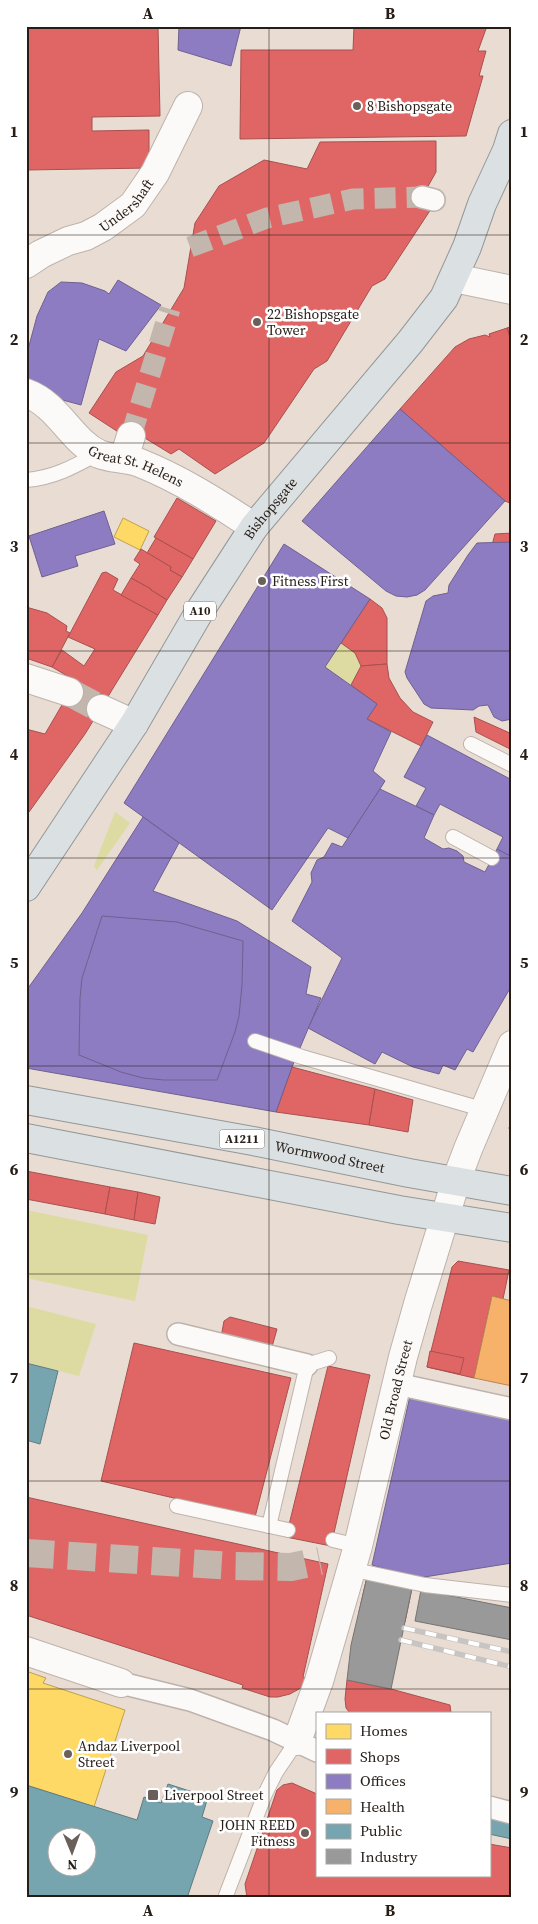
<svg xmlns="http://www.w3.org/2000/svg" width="538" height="1924" viewBox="0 0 538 1924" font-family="'Source Serif 4',serif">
	<rect width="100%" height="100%" fill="#e9dcd3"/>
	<g fill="#dddba1">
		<polygon points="341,643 355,653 361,666 351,685 325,667"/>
		<polygon points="115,812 130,823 97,870 94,866"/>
		<polygon points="26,1210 148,1235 135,1301 26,1278"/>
		<polygon points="26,1306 96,1324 79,1376 26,1363"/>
	</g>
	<g fill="#ffd966" stroke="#bea14e">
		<polygon points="123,518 149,531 140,550 114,537"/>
		<polygon points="26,1671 46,1678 43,1683 125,1710 94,1807 26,1785"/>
	</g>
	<g fill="#e06666" stroke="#a8504e">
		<polygon points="26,26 158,26 160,116 92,117 92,131 149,130 149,168 26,170"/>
		<polygon points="354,26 487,26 478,51 486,51 479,76 483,76 466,136 240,139 241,50 353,50"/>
		<polygon points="436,141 436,172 422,197 433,206 385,279 372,286 327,361 314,369 264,443 215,474 179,449 171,454 135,432 126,437 89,413 116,372 143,356 184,288 195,223 219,186 264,160 307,169 320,142"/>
		<polygon points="512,326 512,344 507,328"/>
		<polygon points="507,328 512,344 512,504 505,501 400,409 455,347 469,339 485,335 490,337 489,334"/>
		<polygon points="177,498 216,521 193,559 154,537"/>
		<polygon points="512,533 512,567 489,556 495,534"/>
		<polygon points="156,538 193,559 182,577 170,570 171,567 147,553"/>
		<polygon points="141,549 171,567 170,570 182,577 167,600 151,590 151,589 131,578 140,564 134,560"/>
		<polygon points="106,572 118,579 113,590 158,615 85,734 29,812 26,811 26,729 45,734 76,681 52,667 62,650 84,666 95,649 68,637 102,573"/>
		<polygon points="131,578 151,589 151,590 167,600 158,615 121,595"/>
		<polygon points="370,599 382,608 387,618 387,664 361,666 355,653 341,643"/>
		<polygon points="26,607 47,613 67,626 66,631 70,633 52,667 26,658"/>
		<polygon points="387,664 389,678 400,698 413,712 433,722 421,746 367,719 377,704 351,685 361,666"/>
		<polygon points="474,717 512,734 512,750 476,732"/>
		<polygon points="292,1067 375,1089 369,1125 276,1112"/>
		<polygon points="375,1089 413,1100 408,1132 369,1125"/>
		<polygon points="512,1119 512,1137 509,1128"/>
		<polygon points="26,1171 110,1187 105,1214 26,1199"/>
		<polygon points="110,1187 138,1192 134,1220 105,1214"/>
		<polygon points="138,1192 160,1197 155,1224 134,1220"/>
		<polygon points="458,1261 509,1270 503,1299 492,1296 474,1378 427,1367 452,1267"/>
		<polygon points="230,1317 277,1329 270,1354 221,1337 224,1321"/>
		<polygon points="134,1343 291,1378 255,1517 101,1481"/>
		<polygon points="430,1351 464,1358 460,1374 427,1367"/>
		<polygon points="328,1366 370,1375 331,1546 286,1537"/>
		<polygon points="26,1497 328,1564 303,1677 306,1678 304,1683 299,1689 290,1694 278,1697 270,1697 242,1688 243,1685 26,1615"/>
		<polygon points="367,1577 412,1588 405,1622 359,1612"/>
		<polygon points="347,1680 391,1689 450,1705 451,1713 350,1713 346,1708 345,1699"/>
		<polygon points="292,1783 317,1794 317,1875 489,1875 489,1844 512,1848 512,1898 247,1898 245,1884 277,1790 283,1785"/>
	</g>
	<g fill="#8e7cc3" stroke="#6f608f">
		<polygon points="179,26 241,26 231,66 178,50"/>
		<polygon points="118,280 161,305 126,351 99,339 81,405 26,390 26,357 37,316 48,292 61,282 82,283 105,291 109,294"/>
		<polygon points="400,409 505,501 425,590 417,595 407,597 396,596 386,591 302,521"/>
		<polygon points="104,511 115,544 75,556 78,566 42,577 29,536"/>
		<polygon points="512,542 512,719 502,721 494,717 488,705 479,706 473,710 431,708 424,704 407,678 405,672 426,601 433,596 448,593 449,585 468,555 477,543"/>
		<polygon points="284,544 370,599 325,667 377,704 367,719 391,732 373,771 385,781 380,789 348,838 328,828 272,910 124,803"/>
		<polygon points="427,735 512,780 512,857 497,849 503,837 440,804 434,815 416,806 426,788 404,777"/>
		<polygon points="380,789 434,815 424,838 443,849 449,848 457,851 463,856 464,862 485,872 497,849 512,857 512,985 473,1052 467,1049 455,1070 443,1065 439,1074 413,1067 382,1052 375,1064 308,1028 342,958 292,921 312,882 311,873 317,860 324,857 332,843 342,847"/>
		<polygon points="143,817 179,843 153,891 237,921 311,967 306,994 321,998 292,1067 276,1112 26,1068 26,991 82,913"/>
		<polygon points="102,916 177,922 243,941 242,985 239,1016 235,1032 217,1080 164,1080 143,1078 121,1072 79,1055 80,998 82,978"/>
		<polygon points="410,1396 512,1419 512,1563 418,1578 372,1565"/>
	</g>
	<polygon fill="#f6b26b" stroke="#b88552" points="492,1296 512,1301 512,1386 474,1378"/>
	<g fill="#76a5af" stroke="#5e7c81" fill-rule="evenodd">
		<polygon points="26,1363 58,1371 40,1444 26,1440"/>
		<path d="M168 1784 208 1797 202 1817 213 1821 187 1898H26V1785L137 1820 144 1797 161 1803ZM58 1836H88V1866H58Z"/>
		<polygon points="489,1810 512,1815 512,1839 489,1834"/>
	</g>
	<g fill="#999" stroke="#767472">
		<polygon points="367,1577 412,1588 391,1689 347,1680 351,1645"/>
		<polygon points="421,1590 512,1608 512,1640 415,1621"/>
	</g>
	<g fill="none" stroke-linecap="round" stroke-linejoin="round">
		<g stroke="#c2b6ad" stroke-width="21" stroke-dasharray="21 11" stroke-linecap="butt">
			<polyline points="190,247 267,218 353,199 422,197"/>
			<polyline points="131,436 170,309"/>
		</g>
		<g stroke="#c2b6ad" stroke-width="28" stroke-dasharray="28 14" stroke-linecap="butt">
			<polyline points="69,692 101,709"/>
			<polyline points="26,1553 232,1566 291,1567 320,1561"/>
		</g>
		<defs>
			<g id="service">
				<path d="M26 480C54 478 75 466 99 453"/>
				<polyline points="471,744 512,765"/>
				<polyline points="453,837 492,858"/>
				<polyline points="255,1041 302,1057 485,1110"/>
				<polyline points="177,1506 288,1530"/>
				<polyline points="269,1526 307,1365 329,1358"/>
				<polyline points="333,1540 358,1546"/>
				<polyline points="350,1569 425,1585 512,1595"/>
				<polyline points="225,1898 265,1794 276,1772 297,1741"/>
			</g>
			<g id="pedestrian">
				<polyline points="422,197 434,200"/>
				<polyline points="178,1334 307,1365"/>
				<polyline points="397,1384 512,1409"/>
				<polyline points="121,1683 190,1700 273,1730 317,1751"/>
				<polyline points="489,1807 512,1813"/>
			</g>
			<g id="minor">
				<path id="s1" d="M26 264 41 254 68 241 86 236 103 227 133 205 155 173 188 106"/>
				<polyline points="454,278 512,290"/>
				<path id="s2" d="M26 393C59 405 71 441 99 454 112 459 127 458 140 463 180 479 218 503 254 527"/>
				<polyline points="124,458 131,436"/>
				<polyline points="26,678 69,692"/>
				<polyline points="101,709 134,724"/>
				<polyline points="456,1181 468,1149 512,1045"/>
				<polyline points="26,1651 121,1683"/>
			</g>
			<g id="tertiary">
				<path id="s3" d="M297 1741 319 1681 358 1546 403 1357 418 1304 456 1181"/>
			</g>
			<g id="primary">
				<path id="s4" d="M26 887 134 724 201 609 254 527 410 342 444 298 467 247 482 204 507 150 512 134"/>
				<path id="s5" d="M26 1100 253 1141 409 1173 512 1191"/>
				<polyline points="26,1138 399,1210 512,1228"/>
			</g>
		</defs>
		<use href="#service" stroke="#bdb3ac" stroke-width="16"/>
		<use href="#pedestrian" stroke="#bdb3ac" stroke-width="24"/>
		<use href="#minor" stroke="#bdb3ac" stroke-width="30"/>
		<use href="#tertiary" stroke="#bdb3ac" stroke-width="30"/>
		<use href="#primary" stroke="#939798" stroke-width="30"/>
		<use href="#service" stroke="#fcfaf8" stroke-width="14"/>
		<use href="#pedestrian" stroke="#fcfaf8" stroke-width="21"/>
		<use href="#minor" stroke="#fcfaf8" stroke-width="28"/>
		<use href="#tertiary" stroke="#fcfaf8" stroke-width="28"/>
		<use href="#primary" stroke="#dbe0e2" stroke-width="28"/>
		<defs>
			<g id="rail">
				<polyline points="404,1628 512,1652"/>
				<polyline points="401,1640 512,1667"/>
			</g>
		</defs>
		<use href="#rail" stroke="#c8c4c1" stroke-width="5.5"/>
		<use href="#rail" stroke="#fff" stroke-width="4" stroke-dasharray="11" stroke-linecap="butt"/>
	</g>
	<path fill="none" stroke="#261d17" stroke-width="1" stroke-opacity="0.55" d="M269 26V1898M26 235H512M26 443H512M26 651H512M26 858H512M26 1066H512M26 1274H512M26 1481H512M26 1689H512"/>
	<g fill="#6a6059" stroke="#fff" stroke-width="2">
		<circle cx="357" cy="106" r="5"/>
		<circle cx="257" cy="322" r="5"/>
		<circle cx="262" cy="581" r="5"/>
		<circle cx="68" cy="1754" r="5"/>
		<rect x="147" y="1789" width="12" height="12" rx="2.5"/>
		<circle cx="305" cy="1833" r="5"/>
	</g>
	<g text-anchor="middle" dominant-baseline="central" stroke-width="5" stroke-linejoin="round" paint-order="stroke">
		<g fill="#fff" stroke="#67615d" stroke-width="1">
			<rect x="184" y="601.5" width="32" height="19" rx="4"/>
			<rect x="219.5" y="1129.5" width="45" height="19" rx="4"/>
		</g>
		<g font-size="12" font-weight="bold" fill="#261d17">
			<text x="200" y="611">A10</text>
			<text x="242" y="1139">A1211</text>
		</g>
		<g font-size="14" fill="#261d17" stroke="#fff" text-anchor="start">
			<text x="367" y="106">8 Bishopsgate</text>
			<text x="267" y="314">22 Bishopsgate<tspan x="267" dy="16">Tower</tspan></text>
			<text x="272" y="581">Fitness First</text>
			<text x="78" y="1746">Andaz Liverpool<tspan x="78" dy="16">Street</tspan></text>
			<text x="164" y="1795">Liverpool Street</text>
			<text x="295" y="1825" text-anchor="end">JOHN REED<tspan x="295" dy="16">Fitness</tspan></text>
		</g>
		<g font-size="14" fill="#261d17" stroke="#fff">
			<text stroke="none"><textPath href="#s1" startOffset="118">Undershaft</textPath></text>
			<text stroke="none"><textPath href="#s2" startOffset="135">Great St. Helens</textPath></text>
			<text stroke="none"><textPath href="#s4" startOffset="451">Bishopsgate</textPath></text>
			<text stroke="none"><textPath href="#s5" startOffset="309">Wormwood Street</textPath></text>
			<text stroke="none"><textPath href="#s3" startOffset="365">Old Broad Street</textPath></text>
		</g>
	</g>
	<rect width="538" height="1924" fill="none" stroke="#ffffff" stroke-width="55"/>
	<rect x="316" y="1712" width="175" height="165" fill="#ffffff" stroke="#a8a5a2"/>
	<rect x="326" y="1724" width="25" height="15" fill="#ffd966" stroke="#a8a5a2"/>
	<text x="360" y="1736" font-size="15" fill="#261d17">Homes</text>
	<rect x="326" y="1749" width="25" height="15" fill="#e06666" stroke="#a8a5a2"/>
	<text x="360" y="1762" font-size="15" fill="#261d17">Shops</text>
	<rect x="326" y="1774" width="25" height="15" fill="#8e7cc3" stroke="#a8a5a2"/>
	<text x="360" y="1786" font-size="15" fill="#261d17">Offices</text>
	<rect x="326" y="1799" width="25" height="15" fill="#f6b26b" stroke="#a8a5a2"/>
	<text x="360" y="1812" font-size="15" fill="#261d17">Health</text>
	<rect x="326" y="1824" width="25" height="15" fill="#76a5af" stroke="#a8a5a2"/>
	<text x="360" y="1836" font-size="15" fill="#261d17">Public</text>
	<rect x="326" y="1849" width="25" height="15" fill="#999999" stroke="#a8a5a2"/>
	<text x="360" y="1862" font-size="15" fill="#261d17">Industry</text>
	<g transform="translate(72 1852) rotate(179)"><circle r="24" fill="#ffffff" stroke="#a8a5a2"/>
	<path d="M0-4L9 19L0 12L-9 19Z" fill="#6a6059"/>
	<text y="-8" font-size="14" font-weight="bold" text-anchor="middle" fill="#261d17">N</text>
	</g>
	<rect x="28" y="28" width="482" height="1868" fill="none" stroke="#261d17" stroke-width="2"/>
	<g font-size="16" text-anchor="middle" font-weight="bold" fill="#261d17">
		<text x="148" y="19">A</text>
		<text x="390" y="19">B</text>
		<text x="14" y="137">1</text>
		<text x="524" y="137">1</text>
		<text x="14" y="345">2</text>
		<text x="524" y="345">2</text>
		<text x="14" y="552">3</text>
		<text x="524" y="552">3</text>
		<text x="14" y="760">4</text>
		<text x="524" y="760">4</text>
		<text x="14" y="968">5</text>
		<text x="524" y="968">5</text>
		<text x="14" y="1175">6</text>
		<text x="524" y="1175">6</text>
		<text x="14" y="1383">7</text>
		<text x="524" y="1383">7</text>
		<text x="14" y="1591">8</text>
		<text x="524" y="1591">8</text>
		<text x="14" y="1798">9</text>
		<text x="524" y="1798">9</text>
		<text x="148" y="1916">A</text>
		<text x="390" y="1916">B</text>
	</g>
</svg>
